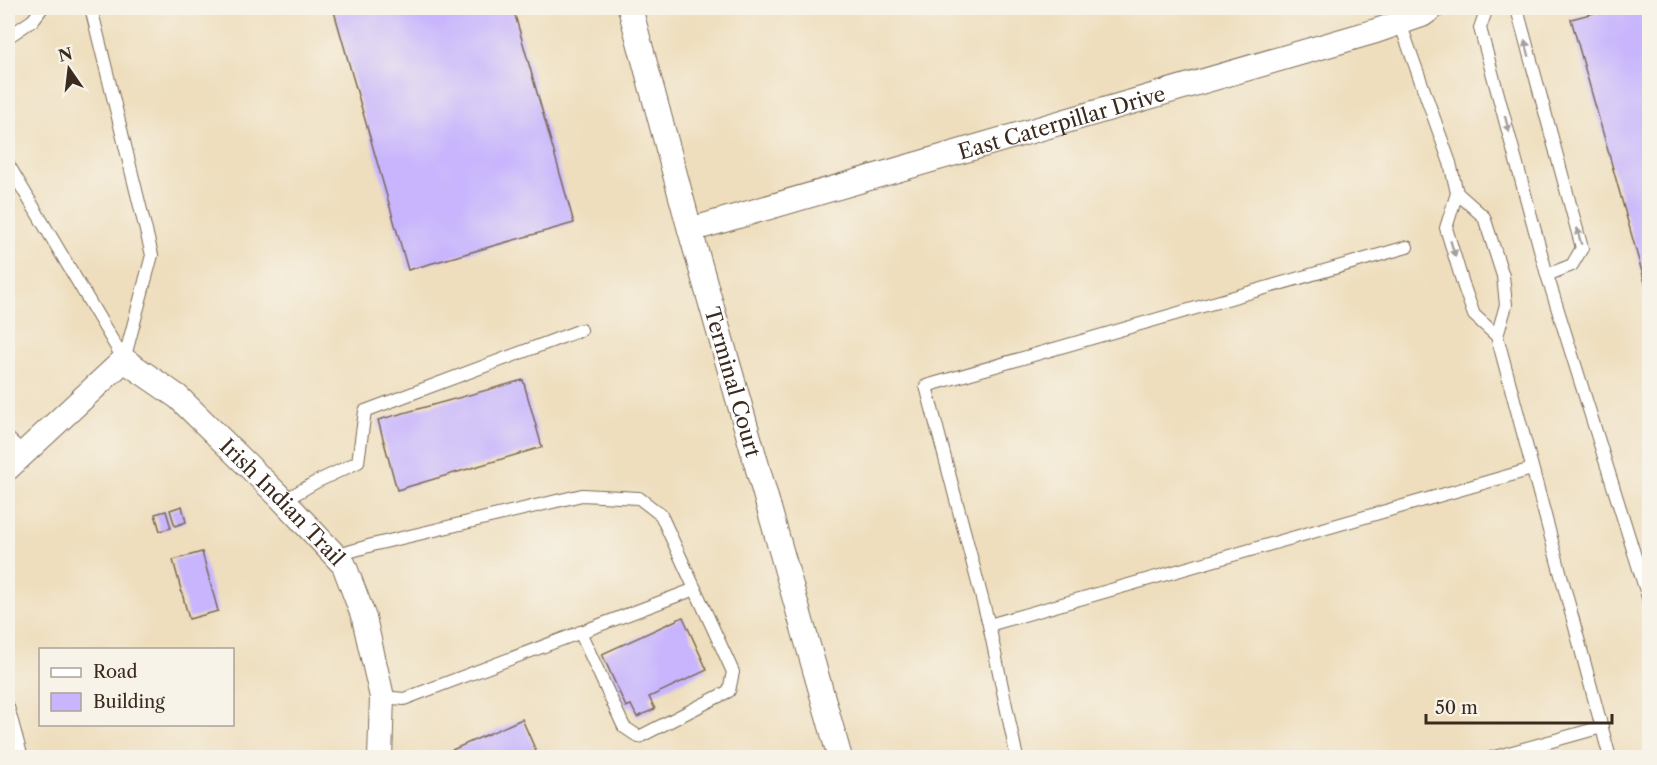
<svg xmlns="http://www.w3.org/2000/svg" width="1657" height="765" viewBox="0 0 1657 765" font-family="'Libre Caslon Text',serif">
	<rect width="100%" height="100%" fill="#f7f3e8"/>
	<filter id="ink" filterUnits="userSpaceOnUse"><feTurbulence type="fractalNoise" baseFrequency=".0167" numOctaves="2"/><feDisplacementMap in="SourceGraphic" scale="12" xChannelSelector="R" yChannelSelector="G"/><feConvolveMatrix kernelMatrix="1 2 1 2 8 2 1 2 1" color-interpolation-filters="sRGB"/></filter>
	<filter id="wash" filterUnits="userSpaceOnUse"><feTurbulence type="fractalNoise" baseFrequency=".008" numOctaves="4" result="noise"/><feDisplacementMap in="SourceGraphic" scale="24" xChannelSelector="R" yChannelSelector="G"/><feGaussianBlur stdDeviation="1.35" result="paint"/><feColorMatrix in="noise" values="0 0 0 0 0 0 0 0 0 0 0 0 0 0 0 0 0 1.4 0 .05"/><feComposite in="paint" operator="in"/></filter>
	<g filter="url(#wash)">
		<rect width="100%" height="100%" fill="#eedebd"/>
		<g id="blocks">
			<g fill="#c8b5fd">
				<polygon points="333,8 513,8 574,223 408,270"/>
				<polygon points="1613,8 1650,8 1649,297 1571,19"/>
				<polygon points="523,380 542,447 397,490 378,420"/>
				<polygon points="182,506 186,522 175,526 170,510"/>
				<polygon points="166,511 171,528 160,531 155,514"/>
				<polygon points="202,552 218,611 189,619 173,560"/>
				<polygon points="683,617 707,670 649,697 655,709 637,717 631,705 626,707 602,654"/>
				<polygon points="522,719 539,758 434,758"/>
			</g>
		</g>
	</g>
	<g filter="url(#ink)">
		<use href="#blocks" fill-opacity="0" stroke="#7a6956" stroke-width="1.5"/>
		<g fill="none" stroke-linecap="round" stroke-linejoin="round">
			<defs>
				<g id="service">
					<polyline points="91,8 152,255 124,360"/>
					<polyline points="1487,8 1480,28 1547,275 1650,604"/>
					<polyline points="1515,8 1517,9 1582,248 1572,265 1547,275"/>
					<polyline points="1400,23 1450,163 1457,193 1446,228 1464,287 1474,315 1497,336"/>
					<polyline points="8,37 33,20 42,8"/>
					<polyline points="8,164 124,360"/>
					<polyline points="1457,193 1484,217 1503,276 1506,305 1497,336 1610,758"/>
					<polyline points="8,438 25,454"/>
					<polyline points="283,501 316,482 358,462 365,411 581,330"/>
					<polyline points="335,556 372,545 582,495 639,498 661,515 695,589 404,699 382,697"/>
					<polyline points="989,625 926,386 1407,247"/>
					<polyline points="580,632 624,727 639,737 729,691 733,672 695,589"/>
					<polyline points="8,707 22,758"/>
					<polyline points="1017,758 989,625 1532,469"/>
					<polyline points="1491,758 1602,727"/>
				</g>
				<g id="minor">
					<path id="s1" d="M630 8 690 230 840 758"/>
					<path id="s2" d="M690 230 1376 31 1422 15 1432 8"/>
					<path id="s3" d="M8 468 124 360 178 397 281 498 344 565 364 618 382 697 380 758"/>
				</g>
			</defs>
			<use href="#service" stroke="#7a6956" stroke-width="14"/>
			<use href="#minor" stroke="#7a6956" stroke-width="26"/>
			<use href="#service" stroke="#fff" stroke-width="12"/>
			<use href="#minor" stroke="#fff" stroke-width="24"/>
		</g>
		<defs><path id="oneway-solid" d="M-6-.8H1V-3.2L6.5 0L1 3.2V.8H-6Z" transform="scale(1.5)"/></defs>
		<g fill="#a79f9a">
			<use href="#oneway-solid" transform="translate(1527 48) rotate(-105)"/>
			<use href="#oneway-solid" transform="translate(1507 124) rotate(75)"/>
			<use href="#oneway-solid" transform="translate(1579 236) rotate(-105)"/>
			<use href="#oneway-solid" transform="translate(1453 249) rotate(73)"/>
		</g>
	</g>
	<g text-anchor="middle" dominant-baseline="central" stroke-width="5" stroke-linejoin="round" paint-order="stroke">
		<g font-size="21" fill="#3b2a1e" stroke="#f7f3e8">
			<text stroke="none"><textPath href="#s2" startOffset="387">East Caterpillar Drive</textPath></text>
			<text stroke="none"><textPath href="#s1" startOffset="388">Terminal Court</textPath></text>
			<text stroke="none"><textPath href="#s3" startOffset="372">Irish Indian Trail</textPath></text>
		</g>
	</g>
	<rect width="1657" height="765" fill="none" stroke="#f7f3e8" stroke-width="30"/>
	<rect x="39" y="648" width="195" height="78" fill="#f7f3e8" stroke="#aca397" stroke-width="1.5"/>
	<rect x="51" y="668" width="30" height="9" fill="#ffffff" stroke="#aca397" stroke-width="1.5"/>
	<text x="93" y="678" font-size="18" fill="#3b2a1e">Road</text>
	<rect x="51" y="693" width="30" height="18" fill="#c8b5fd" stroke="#aca397" stroke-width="1.5"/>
	<text x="93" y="708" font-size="18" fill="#3b2a1e">Building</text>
	<g transform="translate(69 69) rotate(346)" stroke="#f7f3e8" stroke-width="4.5" paint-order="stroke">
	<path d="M0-4.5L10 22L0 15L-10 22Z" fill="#3b2a1e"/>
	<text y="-9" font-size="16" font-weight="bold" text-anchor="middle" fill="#3b2a1e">N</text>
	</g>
	<path d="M1426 714v9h186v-9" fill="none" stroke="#3b2a1e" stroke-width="3"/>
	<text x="1435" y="714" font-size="18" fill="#3b2a1e" stroke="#f7f3e8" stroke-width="4.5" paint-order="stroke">50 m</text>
</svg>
